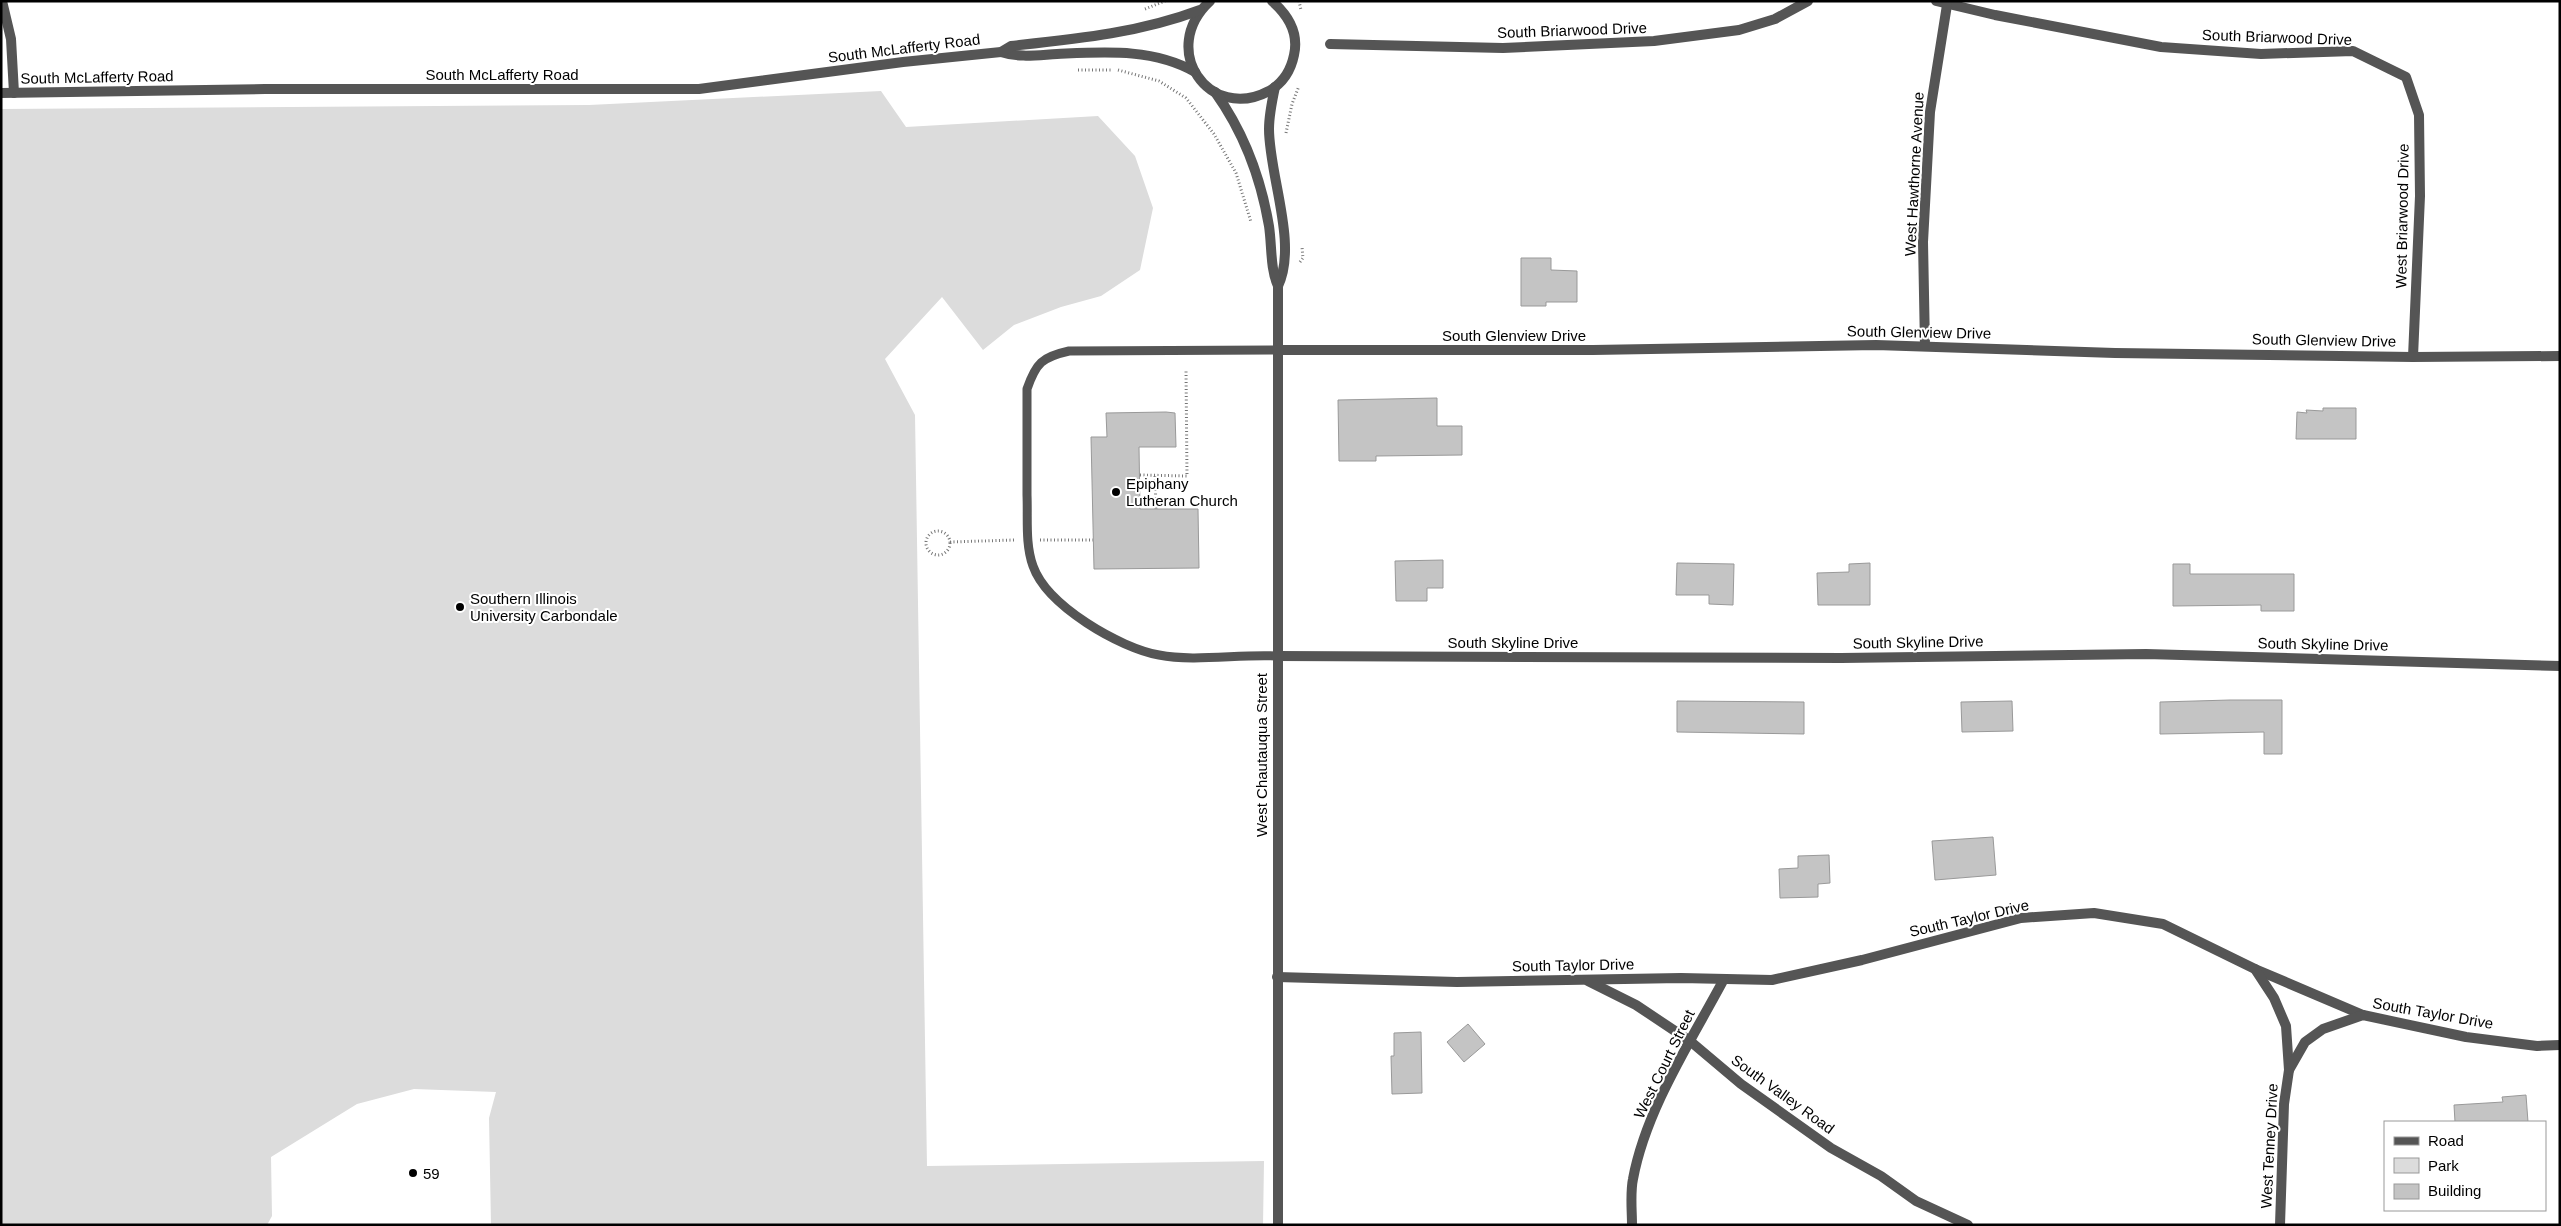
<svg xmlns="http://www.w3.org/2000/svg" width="2561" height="1226" viewBox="0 0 2561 1226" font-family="Arial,sans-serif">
	<rect width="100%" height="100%" fill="#fff"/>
	<polygon fill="#dcdcdc" points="881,91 906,127 1098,116 1135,156 1153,208 1140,270 1101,296 1061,307 1014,325 983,350 942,297 885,359 915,415 927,1166 1264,1161 1263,1225 491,1225 489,1118 496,1092 414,1089 357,1104 271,1157 272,1216 267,1225 1,1225 1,109 589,105"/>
	<g fill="#c4c4c4" stroke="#999">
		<polygon points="1521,258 1551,258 1551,270 1577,271 1577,302 1546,302 1546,306 1521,306"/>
		<polygon points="1437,398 1437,426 1462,426 1462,455 1376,456 1376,461 1339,461 1338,400"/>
		<polygon points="2323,408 2356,408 2356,439 2296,439 2297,412 2307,413 2306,410 2323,411"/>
		<polygon points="1166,412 1175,413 1176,447 1139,447 1140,509 1198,509 1199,568 1094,569 1091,437 1107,437 1106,413"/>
		<polygon points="1443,560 1443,588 1427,588 1427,601 1396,601 1395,561"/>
		<polygon points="1677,563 1734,564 1733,605 1709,604 1709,595 1676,595"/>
		<polygon points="1870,563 1870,605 1818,605 1817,573 1849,572 1849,564"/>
		<polygon points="2173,564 2190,564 2190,574 2294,574 2294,611 2261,611 2261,605 2173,606"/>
		<polygon points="2230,700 2282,700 2282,754 2264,754 2264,732 2160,734 2160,702"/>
		<polygon points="1677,701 1804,702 1804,734 1677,732"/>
		<polygon points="2012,701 2013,731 1962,732 1961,702"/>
		<polygon points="1993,837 1996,875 1935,880 1932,841"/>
		<polygon points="1829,855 1830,883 1818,884 1818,897 1780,898 1779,869 1798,868 1798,856"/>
		<polygon points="1468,1024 1485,1044 1464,1062 1447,1042"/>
		<polygon points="1421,1032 1422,1093 1392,1094 1391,1056 1394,1056 1394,1033"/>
		<polygon points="2526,1095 2528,1122 2455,1122 2454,1105 2503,1102 2502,1097"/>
	</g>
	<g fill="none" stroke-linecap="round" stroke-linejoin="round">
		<g stroke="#777" stroke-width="3" stroke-dasharray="1 2.5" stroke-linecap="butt">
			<polyline points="1299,1 1301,10"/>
			<polyline points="1145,9 1165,1"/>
			<polyline points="1078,70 1112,70"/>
			<polyline points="1118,70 1159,81 1186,98 1214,134 1236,173 1251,222"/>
			<polyline points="1286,133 1292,104 1299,86"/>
			<polyline points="1300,262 1303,258 1302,247"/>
			<polyline points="1140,475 1187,476 1186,369"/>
			<polyline points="1155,476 1156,509"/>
			<circle cx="938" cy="543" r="12"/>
			<polyline points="1040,540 1093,540"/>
			<polyline points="950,542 1014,540"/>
		</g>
		<path stroke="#555" stroke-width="9" d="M1276 656C1239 654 1194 662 1159 655 1120 648 1047 606 1033 566 1025 544 1028 518 1027 495 1027 460 1027 424 1027 389 1036 363 1042 357 1069 351L1278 350"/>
		<g stroke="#555" stroke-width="10">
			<polyline points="2,1 11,39 14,93"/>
			<polyline points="1936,1 1995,15 2161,47 2261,54 2353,51 2406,77 2419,115 2420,196 2413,357"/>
			<polyline points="1330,44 1503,48 1654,41 1739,30 1775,19 1808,1"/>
			<polyline points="1925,346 1923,242 1930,112 1947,5"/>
			<polyline points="1276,656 1841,658 2146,654 2560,666"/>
			<polyline points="2255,969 2363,1015"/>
			<polyline points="1277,977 1457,982 1681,978 1772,980 1862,960 2021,918 2094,913 2163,924 2255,969 2274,998 2286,1026 2289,1070 2284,1104 2280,1225"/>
			<polyline points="1588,981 1636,1005 1690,1041 1741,1084 1831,1148 1881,1176 1916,1201 1968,1225"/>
			<polyline points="2289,1070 2305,1042 2323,1029 2363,1015 2466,1037 2537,1046 2560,1045"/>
			<path d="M1632 1225C1632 1210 1630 1193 1633 1179 1646 1109 1691 1041 1724 979"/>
		</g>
		<g stroke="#555" stroke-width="10">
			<path d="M1210 1C1158 49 1209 123 1269 91 1283 83 1291 70 1294 55 1299 33 1288 15 1272 1"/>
			<path d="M1001 52C1019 58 1038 55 1057 54 1104 52 1153 48 1195 72"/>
			<path d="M1275 87C1272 101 1269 115 1269 129 1269 175 1298 244 1278 286"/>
			<path d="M1215 92C1243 131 1261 179 1269 226 1272 246 1270 268 1278 286V1225"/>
			<path d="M1 93 265 89H699L903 62 1001 52 1011 46C1076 39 1139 33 1200 10"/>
			<polyline points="1278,350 1593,350 1876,345 2115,353 2413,357 2560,356"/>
		</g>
	</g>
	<g fill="#000" stroke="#fff" stroke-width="2">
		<circle cx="1116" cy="492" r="5"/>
		<circle cx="460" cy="607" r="5"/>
		<circle cx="413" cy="1173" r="5"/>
	</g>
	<g text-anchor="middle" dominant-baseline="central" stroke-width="4" stroke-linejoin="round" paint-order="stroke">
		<g font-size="15" fill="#000" stroke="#fff">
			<text transform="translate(1572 30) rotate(-2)">South Briarwood Drive</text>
			<text transform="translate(2277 37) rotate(2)">South Briarwood Drive</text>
			<text transform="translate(904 48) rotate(-7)">South McLafferty Road</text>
			<text x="502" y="74">South McLafferty Road</text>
			<text transform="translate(97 77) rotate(-1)">South McLafferty Road</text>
			<text transform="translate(1914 174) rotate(-87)">West Hawthorne Avenue</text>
			<text transform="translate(2402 216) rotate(-89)">West Briarwood Drive</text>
			<text transform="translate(1919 332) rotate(1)">South Glenview Drive</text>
			<text x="1514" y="335">South Glenview Drive</text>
			<text transform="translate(2324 340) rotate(1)">South Glenview Drive</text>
			<text x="1513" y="642">South Skyline Drive</text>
			<text transform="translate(1918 642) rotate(-1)">South Skyline Drive</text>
			<text transform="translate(2323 644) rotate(1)">South Skyline Drive</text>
			<text transform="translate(1261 755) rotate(-90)">West Chautauqua Street</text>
			<text transform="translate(1969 918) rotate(-13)">South Taylor Drive</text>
			<text transform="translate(1573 965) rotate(-1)">South Taylor Drive</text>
			<text transform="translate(2433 1013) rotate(10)">South Taylor Drive</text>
			<text transform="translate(1664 1064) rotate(-64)">West Court Street</text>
			<text transform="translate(1783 1094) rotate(36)">South Valley Road</text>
			<text transform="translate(2269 1146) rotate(-87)">West Tenney Drive</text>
		</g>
		<g font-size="15" fill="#000" stroke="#fff" text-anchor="start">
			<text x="1126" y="483">Epiphany<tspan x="1126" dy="17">Lutheran Church</tspan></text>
			<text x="470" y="598">Southern Illinois<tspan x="470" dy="17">University Carbondale</tspan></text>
			<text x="423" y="1173">59</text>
		</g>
	</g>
	<rect width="2561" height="1226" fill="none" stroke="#000000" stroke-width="5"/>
	<rect x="2384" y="1121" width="162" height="90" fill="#ffffff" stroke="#999999"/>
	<rect x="2394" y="1137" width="25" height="8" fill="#555555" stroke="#999999"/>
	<text x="2428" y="1146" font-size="15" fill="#000000">Road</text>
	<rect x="2394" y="1158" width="25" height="15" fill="#dcdcdc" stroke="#999999"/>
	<text x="2428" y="1171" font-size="15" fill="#000000">Park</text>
	<rect x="2394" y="1184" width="25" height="15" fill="#c4c4c4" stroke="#999999"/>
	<text x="2428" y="1196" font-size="15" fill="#000000">Building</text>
</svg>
